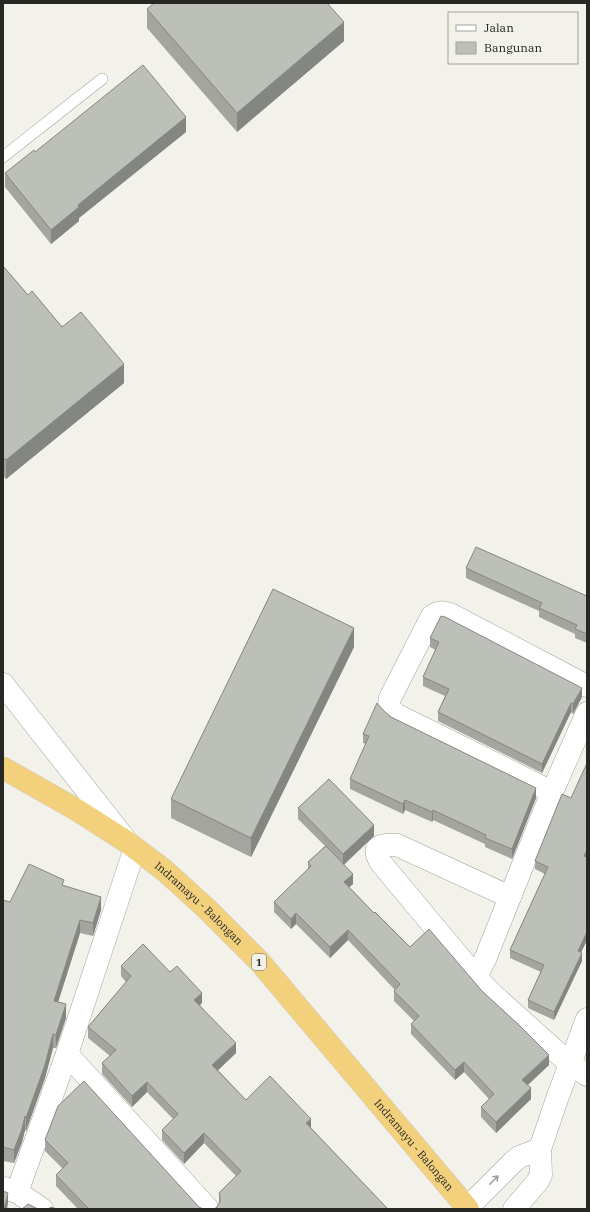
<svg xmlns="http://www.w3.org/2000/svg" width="590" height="1212" viewBox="0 0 590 1212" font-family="'IBM Plex Serif',serif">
	<rect width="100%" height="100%" fill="#f2f2ea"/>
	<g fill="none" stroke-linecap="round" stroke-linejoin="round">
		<defs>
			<polyline id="service" points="3,157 102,79"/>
			<g id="minor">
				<polyline points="3,684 125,839"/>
				<polyline points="587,713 552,792 486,957 476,977 491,993 570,1064 587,1075"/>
				<path d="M552 792 397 715C390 710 388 706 390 698L432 616C439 611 443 612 450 614L587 686"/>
				<path d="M476 977 381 863C370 845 382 844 397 845L510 897"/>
				<polyline points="67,1054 208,1209"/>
				<polyline points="4,1188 17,1192 42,1209"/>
				<polyline points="17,1192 67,1054 135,848"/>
				<polyline points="466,1209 513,1162 519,1157 540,1149"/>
				<polyline points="514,1209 538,1181 541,1175 540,1149 558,1096 587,1019"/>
			</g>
			<g id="trunk">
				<path id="s1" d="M3 768 77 810 127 842 164 870 207 909 259 961 468 1209"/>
			</g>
		</defs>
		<use href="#service" stroke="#a4a49c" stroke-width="12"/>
		<use href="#minor" stroke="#a4a49c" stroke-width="23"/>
		<use href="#trunk" stroke="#cfcfcf" stroke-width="23"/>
		<use href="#service" stroke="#fff" stroke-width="11"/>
		<use href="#minor" stroke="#fff" stroke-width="22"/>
		<use href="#trunk" stroke="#f2d07c" stroke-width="22"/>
	</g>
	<g fill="#a3a59e">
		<polygon points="147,9 344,41 237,132 147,28"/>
		<polygon points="186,132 79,218 79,221 51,244 5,187 5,173 35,152"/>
		<polygon points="3,266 28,295 124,383 6,479 3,476"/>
		<polygon points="466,568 587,596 587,643 575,638 575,634 539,617 539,611 466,578"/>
		<polygon points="430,638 582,697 573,714 571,712 542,773 438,721 438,712 445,696 423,686 423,677 436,650 430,647"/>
		<polygon points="354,647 251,857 171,818 171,799"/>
		<polygon points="384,711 391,717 536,798 512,859 485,847 485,844 433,820 432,822 405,810 403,814 350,789 350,779 366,744 363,743 363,734"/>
		<polygon points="571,798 587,940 581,952 582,961 554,1020 528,1008 528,1000 541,972 510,958 510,950 545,874 535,869 535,861"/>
		<polygon points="298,808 374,836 344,865 353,884 349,887 374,913 410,947 482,991 549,1065 528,1085 531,1099 496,1133 481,1117 481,1107 489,1099 464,1072 455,1080 411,1034 411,1024 414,1021 394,1001 394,991 395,990 348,940 330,958 296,924 291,929 274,912 274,902 308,869 308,862 325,846 298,819"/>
		<polygon points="64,886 101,910 93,936 80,933 58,1002 66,1018 56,1048 53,1048 45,1078 26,1131 25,1130 22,1142 14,1163 3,1161 3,900 10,902"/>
		<polygon points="121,966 170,972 202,1003 200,1005 236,1053 218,1070 246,1100 311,1128 387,1209 216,1208 219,1204 219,1193 236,1176 204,1143 184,1164 162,1140 162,1130 173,1119 147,1092 132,1107 102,1074 102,1063 110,1056 88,1038 88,1027 126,982 121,976"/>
		<polygon points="45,1140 199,1207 203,1209 78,1209 56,1186 56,1175 63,1169 45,1151"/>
	</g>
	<g fill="#848681">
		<polygon points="344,22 344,41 237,132 237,113"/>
		<polygon points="186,117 186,132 79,218 79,221 51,244 51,230 78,205"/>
		<polygon points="124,364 124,383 6,479 6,460"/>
		<polygon points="354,628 354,647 251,857 251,838"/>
		<polygon points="582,688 582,697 573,714 573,704"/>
		<polygon points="571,703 571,712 542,773 542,764"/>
		<polygon points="536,788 536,798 512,859 512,849"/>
		<polygon points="405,800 405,810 403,814 403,804"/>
		<polygon points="433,810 433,820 432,822 432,812"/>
		<polygon points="374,825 374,836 343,865 343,854"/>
		<polygon points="587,850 587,858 584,856"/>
		<polygon points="353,874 353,884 344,892 344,882"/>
		<polygon points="101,897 101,910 93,936 93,923"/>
		<polygon points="296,913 296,924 291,929 291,919"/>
		<polygon points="80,920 80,933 54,1015 54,1001"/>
		<polygon points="348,930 348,940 330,958 330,947"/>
		<polygon points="587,932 587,940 578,959 578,951"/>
		<polygon points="582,953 582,961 554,1020 554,1012"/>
		<polygon points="202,993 202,1003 194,1011 194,1000"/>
		<polygon points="66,1004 66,1018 56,1048 56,1035"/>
		<polygon points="53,1034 53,1048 45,1078 26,1131 26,1118"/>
		<polygon points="236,1043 236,1053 212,1076 212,1065"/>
		<polygon points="549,1055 549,1065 522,1090 522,1080"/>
		<polygon points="464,1062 464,1072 455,1080 455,1070"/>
		<polygon points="147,1082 147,1092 132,1107 132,1096"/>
		<polygon points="531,1088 531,1099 496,1133 496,1122"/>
		<polygon points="25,1116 25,1130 22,1142 14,1163 14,1150"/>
		<polygon points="311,1119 311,1129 306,1123"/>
		<polygon points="204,1133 204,1143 184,1164 184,1153"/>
		<polygon points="8,1193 8,1203 7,1209 4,1209"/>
	</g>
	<g fill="#bdc0b8" stroke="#848681">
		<polygon points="154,3 327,3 344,22 237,113 147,9"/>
		<polygon points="143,65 186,117 78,205 79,207 51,230 5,173 34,150 35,152"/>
		<polygon points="3,266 28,295 32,291 62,327 81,312 124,364 6,460 3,457"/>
		<polygon points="476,547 587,596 587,634 575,629 577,625 539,608 542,603 466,568"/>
		<polygon points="273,589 354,628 251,838 171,799"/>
		<polygon points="441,616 445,617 582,688 573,704 571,703 542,764 438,712 449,689 423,677 439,642 430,638"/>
		<polygon points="377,703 384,711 391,717 536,788 512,849 485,838 486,835 433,810 432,812 405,800 403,804 350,779 369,736 363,734"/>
		<polygon points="587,763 587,850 584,856 587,857 587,932 578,951 582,953 554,1012 528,1000 544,965 510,950 548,867 535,861 562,794 571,798"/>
		<polygon points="329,779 374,825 343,854 298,808"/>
		<polygon points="326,846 353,874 344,882 374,913 375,912 410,947 429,929 482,991 519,1025 549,1055 522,1080 531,1088 496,1122 481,1107 494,1094 464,1062 455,1070 411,1024 419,1016 394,991 400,984 348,930 330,947 296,913 291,919 274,902 311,866 308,862"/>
		<polygon points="29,864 64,880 62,885 101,897 93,923 80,920 54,1001 66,1004 56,1035 53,1034 45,1065 26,1118 25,1116 22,1129 14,1150 3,1147 3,900 10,902"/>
		<polygon points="143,944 170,972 177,966 202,993 194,1000 236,1043 212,1065 246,1100 270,1076 311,1119 306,1123 387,1208 386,1209 213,1209 216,1208 220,1202 220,1196 219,1193 241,1171 204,1133 184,1153 162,1130 178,1114 147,1082 132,1096 102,1063 116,1050 88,1027 131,976 121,966"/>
		<polygon points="84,1081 199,1207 203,1209 89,1209 56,1175 68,1163 45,1140 58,1106"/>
		<polygon points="3,1191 8,1193 4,1209 3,1209"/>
		<polygon points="28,1204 38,1209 22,1209"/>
		<polygon points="51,1207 57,1209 48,1209"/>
	</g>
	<defs><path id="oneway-shaft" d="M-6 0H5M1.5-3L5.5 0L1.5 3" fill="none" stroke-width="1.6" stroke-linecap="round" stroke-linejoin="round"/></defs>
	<use stroke="#9e9e9c" href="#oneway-shaft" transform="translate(494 1180) rotate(-45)"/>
	<g text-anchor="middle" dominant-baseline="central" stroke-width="3" stroke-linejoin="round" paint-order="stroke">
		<rect fill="#f2f2ea" stroke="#64645f" stroke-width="1" x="252" y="954" width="14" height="16" rx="3"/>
		<g font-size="10" font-weight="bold" fill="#272724">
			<text x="259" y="962">1</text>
		</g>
		<g font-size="11" fill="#272724" stroke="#f2f2ea">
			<text stroke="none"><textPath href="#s1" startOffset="239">Indramayu - Balongan</textPath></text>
			<text stroke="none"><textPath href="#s1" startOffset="563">Indramayu - Balongan</textPath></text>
		</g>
	</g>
	<rect width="590" height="1212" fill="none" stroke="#272724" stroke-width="8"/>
	<rect x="448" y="12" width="130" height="52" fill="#f2f2ea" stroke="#a1a19b"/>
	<rect x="456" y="25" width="20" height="6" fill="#ffffff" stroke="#a1a19b"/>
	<text x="484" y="32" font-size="12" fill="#272724">Jalan</text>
	<rect x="456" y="42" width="20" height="12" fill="#bdc0b8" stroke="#a1a19b"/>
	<text x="484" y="52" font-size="12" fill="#272724">Bangunan</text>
</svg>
